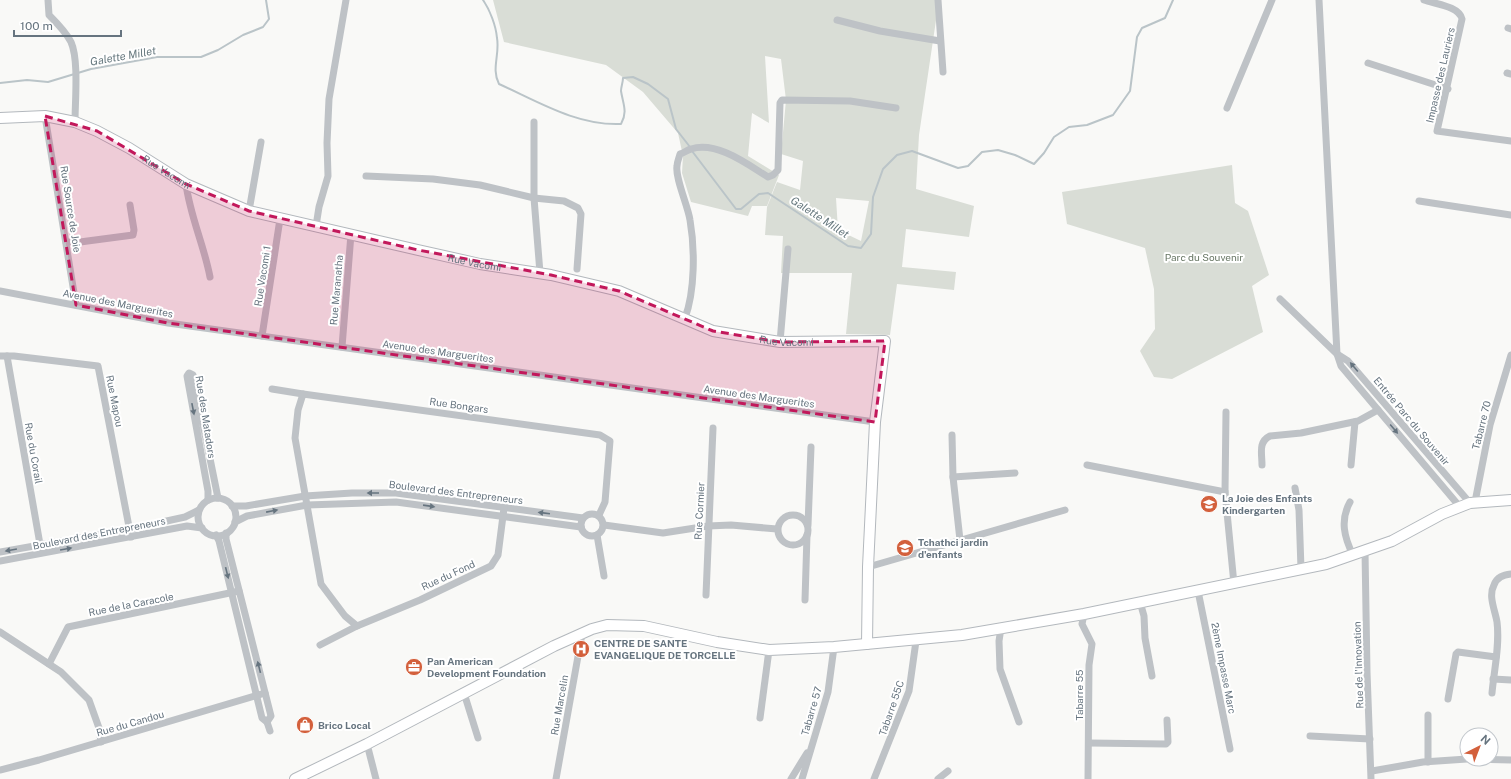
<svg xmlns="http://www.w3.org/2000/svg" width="1511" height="779" viewBox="0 0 1511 779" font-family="'Public Sans',sans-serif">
	<rect width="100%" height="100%" fill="#f9f9f7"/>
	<g fill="#d9ddd6" fill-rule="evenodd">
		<path d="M493 0H939L919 135 916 189 974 206 969 237 906 229 902 267 956 272 954 290 897 284 890 335 846 334 852 273H781L783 236 765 235 767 207 777 182 800 190 803 161 781 154 786 100 781 59 765 56 769 123 752 113 748 156 779 175 767 206H752L748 216 691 202 682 173 683 156 678 133 643 92 606 65 504 42ZM836 198 869 201 861 241 838 230Z"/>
		<polygon points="1232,165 1235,203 1248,211 1269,275 1252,286 1263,332 1172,379 1154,377 1140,351 1155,329 1154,289 1145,248 1067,224 1062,192"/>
	</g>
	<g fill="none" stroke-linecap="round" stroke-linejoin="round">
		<g stroke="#bac4c8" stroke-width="2">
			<path d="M483 0C490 10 496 26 497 38 500 54 491 69 499 84 537 101 577 126 621 124 628 112 623 104 621 91 621 87 623 82 623 78L633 77 648 84 668 99 676 129 690 147"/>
			<polyline points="0,83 27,80 48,82 91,69 157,57 201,57 218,50 243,35 263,27 269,19 266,0"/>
			<polyline points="692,151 736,209 741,209 759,194 768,193 848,246 861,248 871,234 873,197 883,169 897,155 912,151 958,168 968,166 982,152 998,150 1015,155 1034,164 1044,153 1054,137 1069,127 1087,125 1113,115 1130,91 1137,37 1142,28 1165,18 1173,0"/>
		</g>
		<defs>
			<g id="secondary">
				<path id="s1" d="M0 118 45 116 75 122 97 131 129 148 186 184 249 211 418 250 480 264 551 275 619 291 713 331 780 342 885 341 875 422 868 567 867 644"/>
				<polyline points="295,779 367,744 554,646 592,629 607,625 644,626 717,642 769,650 834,647 962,635 1084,614 1326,564 1392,541 1442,514 1470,503 1511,500"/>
			</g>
		</defs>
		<use href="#secondary" stroke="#b3b8bd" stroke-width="12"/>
		<g stroke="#bec2c6" stroke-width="7">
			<path d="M48 0 49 15C57 23 66 32 71 42 79 60 75 101 75 122"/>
			<polyline points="938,0 943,72"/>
			<polyline points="1319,0 1337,354 1341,366 1460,507"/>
			<path d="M1424 0C1435 4 1459 6 1462 19L1437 131 1511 141"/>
			<polyline points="837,20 880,31 940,41"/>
			<polyline points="1508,28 1511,29"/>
			<polyline points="1368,63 1448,89"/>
			<polyline points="1507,73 1511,74"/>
			<polyline points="1227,108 1272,0"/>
			<polyline points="45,116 76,305"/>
			<polyline points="534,122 534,198 540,273"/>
			<polyline points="366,176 433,179 480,185 534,198 564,201 578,208 581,214 577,269"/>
			<path d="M186 184C190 216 204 245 210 277"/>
			<polyline points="1419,201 1511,215"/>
			<polyline points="249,211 261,142"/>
			<polyline points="316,226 319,207 328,176 327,143 329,99 346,0"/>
			<polyline points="66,242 80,242 133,235 134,230 130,205"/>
			<polyline points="0,291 168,323 875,422"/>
			<polyline points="1280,299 1337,354 1348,361 1470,503"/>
			<path d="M685 318C695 291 695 249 690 220 688 206 675 178 677 166 677 162 679 158 680 154 684 153 687 150 691 149 717 141 747 164 768 177L773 175 778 170 780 103 782 100 850 101 896 108"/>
			<polyline points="262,336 280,219"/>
			<polyline points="780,342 788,249"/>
			<polyline points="342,347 351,234"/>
			<polyline points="0,356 14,356 98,366 131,537"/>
			<polyline points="7,356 41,550"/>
			<polyline points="272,389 303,394"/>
			<polyline points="1226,412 1225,492 1234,584"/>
			<polyline points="952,435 953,477 960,540"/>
			<polyline points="1087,465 1225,492"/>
			<path d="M1262 465C1262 453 1258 442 1270 436L1301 433 1358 421 1378 410"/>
			<polyline points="1351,465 1355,422"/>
			<polyline points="953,477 1015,473"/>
			<polyline points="1295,488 1299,510 1301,569"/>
			<circle cx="217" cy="517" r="19"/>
			<polyline points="208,500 208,491 187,376 189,373 193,375 218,498"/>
			<path d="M1350 502C1340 520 1344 537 1353 555"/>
			<polyline points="1475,502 1490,425 1511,355"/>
			<polyline points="232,506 246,506 305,496 352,493 396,493 583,518"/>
			<polyline points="504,508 498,555 491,566 420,600 357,626 345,616 321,584 295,438 298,410 303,394 600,435 610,441 605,502 599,515"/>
			<circle cx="592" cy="525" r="11"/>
			<circle cx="793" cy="530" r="15"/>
			<polyline points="235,522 247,516 307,505 396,502 581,527"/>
			<polyline points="604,525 663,533 708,526 731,525 777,529"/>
			<polyline points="808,525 811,447"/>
			<polyline points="226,533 226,539 271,716 267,722 270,731"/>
			<polyline points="216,535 219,541 262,718 267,722"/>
			<polyline points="597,535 604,576"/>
			<polyline points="1365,551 1367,672 1371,779"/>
			<polyline points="0,552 130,529 185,517 199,510"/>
			<polyline points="0,561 187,526 202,528"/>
			<polyline points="868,567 1065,510"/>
			<polyline points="1198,591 1230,749"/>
			<polyline points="706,595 713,428"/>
			<polyline points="805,600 807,535"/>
			<polyline points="1140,602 1144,616 1145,638 1152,676"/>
			<polyline points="1084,614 1082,624 1092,644 1089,665 1088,779"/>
			<polyline points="1001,628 999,641 1000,669 1019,722"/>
			<polyline points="0,632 61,672 89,700 99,728 101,742"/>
			<polyline points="320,645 357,626"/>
			<polyline points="49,664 68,627 239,591"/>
			<polyline points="1493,679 1511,680"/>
			<polyline points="464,693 478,738"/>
			<path d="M1492 693C1494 670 1500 645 1497 622 1495 610 1488 596 1494 585 1497 577 1503 575 1511 574"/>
			<polyline points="1448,699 1456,654 1458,652 1496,657"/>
			<polyline points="760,718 769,650"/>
			<polyline points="1310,736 1370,739"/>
			<polyline points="1089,743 1166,744 1168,742 1167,720"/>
			<polyline points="367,744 376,779"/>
			<polyline points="1470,759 1511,760"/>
			<polyline points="1428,762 1428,715"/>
			<polyline points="0,770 39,760 265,693"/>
			<polyline points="1372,771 1423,762 1467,759"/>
			<polyline points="556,779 582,634"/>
			<polyline points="791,779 807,753"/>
			<polyline points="802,779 828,692 834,647"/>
			<polyline points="874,779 909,691 916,641"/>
			<polyline points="938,779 948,771"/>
		</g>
		<use href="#secondary" stroke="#fff" stroke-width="10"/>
	</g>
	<defs><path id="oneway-solid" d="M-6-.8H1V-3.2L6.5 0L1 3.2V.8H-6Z"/></defs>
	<g fill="#66747f">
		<use href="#oneway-solid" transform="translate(1354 367) rotate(-130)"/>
		<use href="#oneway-solid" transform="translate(193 409) rotate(79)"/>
		<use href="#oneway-solid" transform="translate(1394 429) rotate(50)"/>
		<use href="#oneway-solid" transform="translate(373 493) rotate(180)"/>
		<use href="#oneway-solid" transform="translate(429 506) rotate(8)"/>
		<use href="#oneway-solid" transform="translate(272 511) rotate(-11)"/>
		<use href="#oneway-solid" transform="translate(544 513) rotate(-173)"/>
		<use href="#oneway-solid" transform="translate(66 549) rotate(-10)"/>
		<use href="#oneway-solid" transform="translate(11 550) rotate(170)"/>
		<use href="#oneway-solid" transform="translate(227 573) rotate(76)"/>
		<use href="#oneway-solid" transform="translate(259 667) rotate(-104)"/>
	</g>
	<path fill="#c2185b" fill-opacity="0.2" stroke="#c2185b" stroke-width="3" stroke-dasharray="8 5" stroke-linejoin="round" d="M45 116 97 131 186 184 249 211 418 250 551 275 619 291 713 331 780 342 885 341 875 422 168 323 76 305Z"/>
	<defs>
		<symbol id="school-disc" viewBox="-11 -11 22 22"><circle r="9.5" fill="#d3603c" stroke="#fff"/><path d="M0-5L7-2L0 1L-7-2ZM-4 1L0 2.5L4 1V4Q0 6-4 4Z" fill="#fff"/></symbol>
		<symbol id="hospital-disc" viewBox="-11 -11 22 22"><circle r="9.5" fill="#d3603c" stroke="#fff"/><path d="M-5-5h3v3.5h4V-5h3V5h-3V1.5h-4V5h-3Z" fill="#fff"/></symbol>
		<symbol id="office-disc" viewBox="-11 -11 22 22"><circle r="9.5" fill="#d3603c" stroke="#fff"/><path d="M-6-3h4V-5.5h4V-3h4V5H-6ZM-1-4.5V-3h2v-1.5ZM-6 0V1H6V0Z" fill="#fff"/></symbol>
		<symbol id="shop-disc" viewBox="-11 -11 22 22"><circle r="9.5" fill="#d3603c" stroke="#fff"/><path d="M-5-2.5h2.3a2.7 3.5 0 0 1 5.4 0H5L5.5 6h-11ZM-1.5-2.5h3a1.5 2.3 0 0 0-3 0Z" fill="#fff"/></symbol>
	</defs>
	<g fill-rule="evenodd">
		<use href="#school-disc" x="1199" y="494" width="20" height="20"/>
		<use href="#school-disc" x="895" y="538" width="20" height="20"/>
		<use href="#hospital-disc" x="571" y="639" width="20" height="20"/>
		<use href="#office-disc" x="404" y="657" width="20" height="20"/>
		<use href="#shop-disc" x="295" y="715" width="20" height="20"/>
	</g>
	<g text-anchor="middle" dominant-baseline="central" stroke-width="4" stroke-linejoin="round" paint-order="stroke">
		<g font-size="10" fill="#66747f" stroke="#fff">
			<text transform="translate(1440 75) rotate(-77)">Impasse des Lauriers</text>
			<text stroke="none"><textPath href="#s1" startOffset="180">Rue Vacomi</textPath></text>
			<text transform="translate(71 209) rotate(81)">Rue Source de Joie</text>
			<text stroke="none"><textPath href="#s1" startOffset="503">Rue Vacomi</textPath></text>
			<text transform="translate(262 276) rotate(-81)">Rue Vacomi 1</text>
			<text transform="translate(336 290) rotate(-85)">Rue Maranatha</text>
			<text transform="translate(118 303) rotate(11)">Avenue des Marguerites</text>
			<text stroke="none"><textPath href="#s1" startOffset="827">Rue Vacomi</textPath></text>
			<text transform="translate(438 351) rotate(8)">Avenue des Marguerites</text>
			<text transform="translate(759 396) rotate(8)">Avenue des Marguerites</text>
			<text transform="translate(115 401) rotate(79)">Rue Mapou</text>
			<text transform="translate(459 405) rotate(8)">Rue Bongars</text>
			<text transform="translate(206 417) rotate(81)">Rue des Matadors</text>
			<text transform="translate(1412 421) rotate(50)">Entrée Parc du Souvenir</text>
			<text transform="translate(1481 425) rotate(-76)">Tabarre 70</text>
			<text transform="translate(34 453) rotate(80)">Rue du Corail</text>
			<text transform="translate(456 492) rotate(7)">Boulevard des Entrepreneurs</text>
			<text transform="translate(699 511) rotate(-87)">Rue Cormier</text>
			<text transform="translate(99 533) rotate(-11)">Boulevard des Entrepreneurs</text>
			<text transform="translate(448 575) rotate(-25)">Rue du Fond</text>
			<text transform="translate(131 604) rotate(-11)">Rue de la Caracole</text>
			<text transform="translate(1358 665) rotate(-92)">Rue de l'Innovation</text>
			<text transform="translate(1224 668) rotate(79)">2ème Impasse Marc</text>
			<text transform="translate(1079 695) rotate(-90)">Tabarre 55</text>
			<text transform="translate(559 705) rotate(-80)">Rue Marcelin</text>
			<text transform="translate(891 708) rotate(-71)">Tabarre 55C</text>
			<text transform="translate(811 711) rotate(-74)">Tabarre 57</text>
			<text transform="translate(130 723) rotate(-16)">Rue du Candou</text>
		</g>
		<g font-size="10" fill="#687765" stroke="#fff">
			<text x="1204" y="257">Parc du Souvenir</text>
		</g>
		<g font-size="10" font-weight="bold" fill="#66747f" stroke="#fff" text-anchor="start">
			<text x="1222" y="498">La Joie des Enfants<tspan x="1222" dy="12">Kindergarten</tspan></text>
			<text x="918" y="542">Tchathci jardin<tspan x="918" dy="12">d'enfants</tspan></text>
			<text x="594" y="643">CENTRE DE SANTE<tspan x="594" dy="12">EVANGELIQUE DE TORCELLE</tspan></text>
			<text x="427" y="661">Pan American<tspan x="427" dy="12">Development Foundation</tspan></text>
			<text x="318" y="725">Brico Local</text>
		</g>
		<g font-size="11" font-style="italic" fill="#67797f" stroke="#fff">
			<text transform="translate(123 56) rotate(-10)">Galette Millet</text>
			<text transform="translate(820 217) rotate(33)">Galette Millet</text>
		</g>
	</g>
	<g transform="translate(1479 747) rotate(42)"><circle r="19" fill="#ffffff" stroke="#c2c7cc"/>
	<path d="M0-3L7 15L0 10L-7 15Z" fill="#d3603c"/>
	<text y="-6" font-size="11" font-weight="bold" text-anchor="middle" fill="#66747f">N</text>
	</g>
	<path d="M14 30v6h107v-6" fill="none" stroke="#66747f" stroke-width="2"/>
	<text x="20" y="30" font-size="12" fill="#66747f" stroke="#ffffff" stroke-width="3" paint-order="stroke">100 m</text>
</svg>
